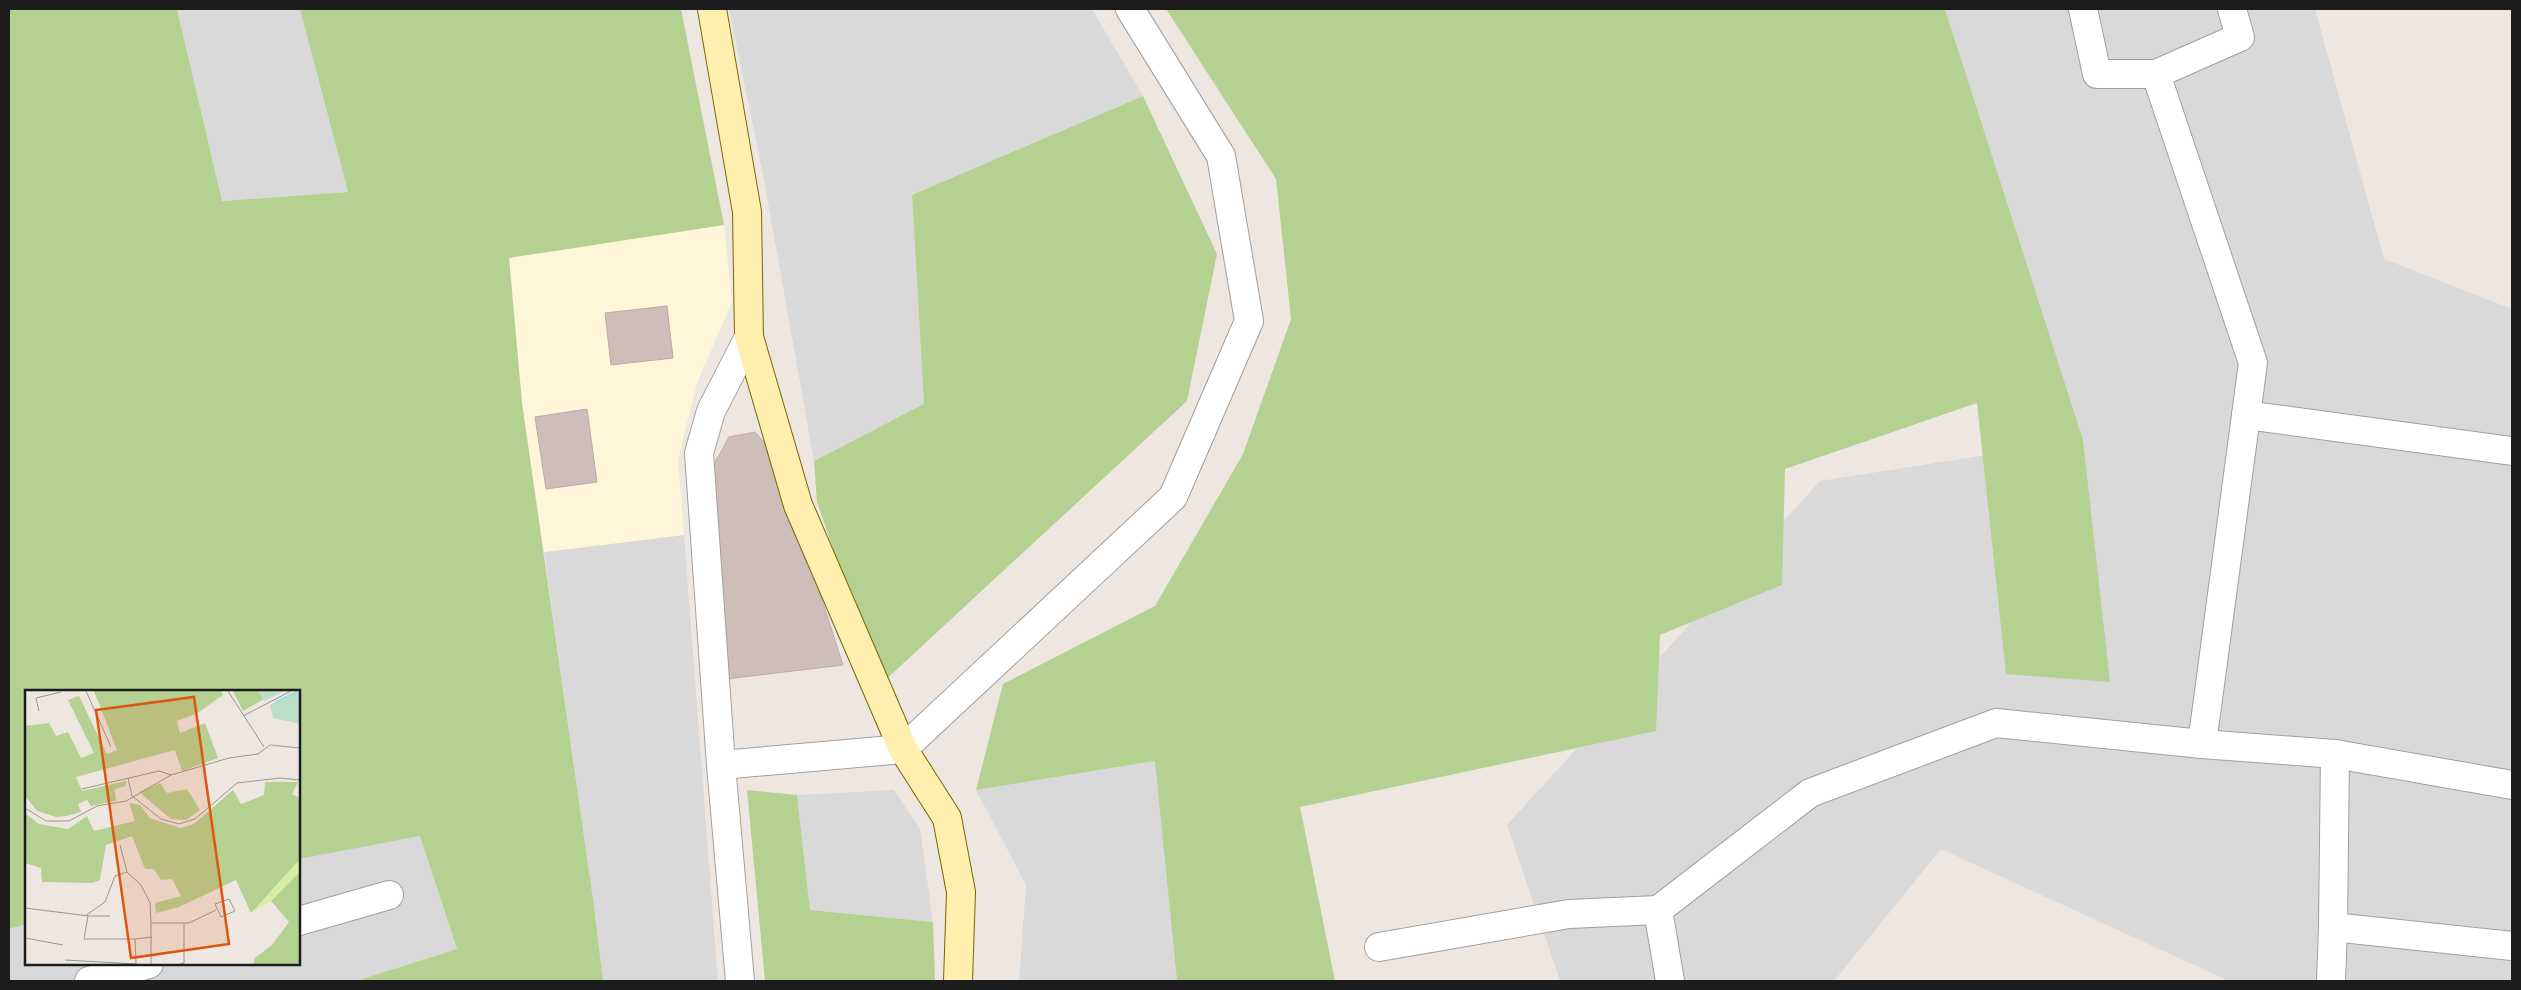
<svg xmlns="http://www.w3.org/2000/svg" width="2521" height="990" viewBox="0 0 2521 990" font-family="'DM Sans',sans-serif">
	<rect width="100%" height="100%" fill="#eee7e1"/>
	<g fill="#dad9d9">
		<polygon points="177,9 300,9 348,192 222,201"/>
		<polygon points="729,9 1092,9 1143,96 912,195 924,405 814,461 764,180"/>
		<polygon points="1945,9 2315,9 2384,259 2512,309 2512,981 2229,981 1941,849 1834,981 1560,981 1507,825 1820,481 2082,440"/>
		<polygon points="684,535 718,981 603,981 594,906 544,552"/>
		<polygon points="1156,761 1177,981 1019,981 1026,885 976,790"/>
		<polygon points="894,790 920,829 933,922 810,910 797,795"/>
		<polygon points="420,835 457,949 356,981 9,981 9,929 26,924 26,964 299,964 299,859"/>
	</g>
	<polygon fill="#fff6d9" points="724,225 732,302 697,383 678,460 684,535 544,552 522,403 509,257"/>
	<g fill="#b4d192">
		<polygon points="9,9 177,9 222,201 348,192 300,9 681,9 724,225 509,258 522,403 594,906 603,981 356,981 457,949 420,836 299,859 299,691 26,691 26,924 9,929"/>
		<polygon points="1166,9 1945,9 2083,440 2110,682 2006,674 1977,403 1785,469 1782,585 1660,635 1656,731 1300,807 1335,981 1177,981 1155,761 976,790 1003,684 1155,606 1243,454 1291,319 1276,179"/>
		<polygon points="1143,96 1217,254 1187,401 880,685 817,502 814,461 924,404 912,195"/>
		<polygon points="747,790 797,795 810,910 933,922 935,981 765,981"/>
	</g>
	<g fill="#cebeba" stroke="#c1a8a2">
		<polygon points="667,306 673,358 611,365 605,313"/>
		<polygon points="587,409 597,482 546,489 535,417"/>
		<polygon points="755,432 775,455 843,665 726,679 713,466 729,437"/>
	</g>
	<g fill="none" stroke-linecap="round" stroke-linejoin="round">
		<defs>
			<g id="street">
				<polyline points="2083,9 2097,74 2156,74 2240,37 2232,9"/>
				<polyline points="2156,74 2253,363 2202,744 2335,754 2512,785"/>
				<polyline points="2246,415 2512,451"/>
				<polyline points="2335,754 2333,927 2512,946"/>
				<polyline points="721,765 903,749 1173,497 1249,321 1221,156 1130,9"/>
				<polyline points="299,921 389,895"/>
				<polyline points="1379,947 1569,914 1658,910"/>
				<polyline points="89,981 149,964"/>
				<polyline points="740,981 721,765 699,453 711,411 749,337"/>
				<polyline points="1670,981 1658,910 1810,793 1996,723 2202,744"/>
				<polyline points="2331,981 2333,927"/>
			</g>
			<polyline id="secondary" points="712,9 747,212 749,337 798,505 903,749 947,818 961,892 958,981"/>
		</defs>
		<use href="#street" stroke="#a0a0a0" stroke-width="30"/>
		<use href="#secondary" stroke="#766600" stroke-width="30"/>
		<use href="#street" stroke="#fff" stroke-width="28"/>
		<use href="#secondary" stroke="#feefaf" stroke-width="28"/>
	</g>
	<g transform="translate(25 690)">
		<rect width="275" height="275" fill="#eee7e1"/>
		<path d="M275 169V182L246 211 226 223Z" fill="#d9eda2"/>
		<path d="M69 1H196L198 5 171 24 152 31 155 43 180 33 193 68 157 81 150 60 51 87 57 101 101 91V96L90 99 91 111 66 116 62 110 53 114 56 122 42 126 31 127 12 121 0 106V36L24 33 31 46 43 42 56 68 69 63 43 10 54 6 82 64 92 60ZM208 1H242L244 6 218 21ZM240 92H273L267 104 275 108V169L226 223 211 190 154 217 131 223 130 213 156 206 147 189 136 190 129 179H120L107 146 81 155 75 190 67 193 17 192 16 178 0 173V123L14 134 43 139 62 126 69 141 110 131 104 113 115 115 125 128 155 138 169 134 208 100 216 114 239 105ZM135 93 142 103 162 99 175 120 161 130 146 129 114 102ZM275 182V274H228L230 268 247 255 264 232 246 211Z" fill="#b4d192"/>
		<path d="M233 1H259L239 11ZM271 1H275V34L248 28 245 15Z" fill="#bcdec6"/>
		<path fill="none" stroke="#9de0df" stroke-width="2.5" d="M251 12 274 1"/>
		<path fill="none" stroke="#9a9692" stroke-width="1" d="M61 1 86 57M203 1 239 57M14 21 11 8 36 2M218 26 266 1M103 88 107 106 136 129 154 134 170 129 212 93 255 88 275 90M57 99 134 81 146 85M0 118 21 131H44L72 116 101 111 146 85 204 68 233 64 245 55 275 58M95 155 102 182M204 209 210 221 196 227 190 214ZM0 218 64 226H85M60 226 80 212 90 186 102 182 116 195 125 213 126 233M63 226 59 249H110M0 248 38 255M40 270 111 274 110 249 127 247M126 274V233H164L191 220M155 274 159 273V233"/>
		<path fill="#de560d" fill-opacity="0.15" stroke="#de560d" stroke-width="2.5" d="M169 7 204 254 106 268 71 20Z"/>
		<rect width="275" height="275" fill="none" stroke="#1c1c1c" stroke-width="2.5"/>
	</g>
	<rect width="2521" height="990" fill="none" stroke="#1c1c1c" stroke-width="20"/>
</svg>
